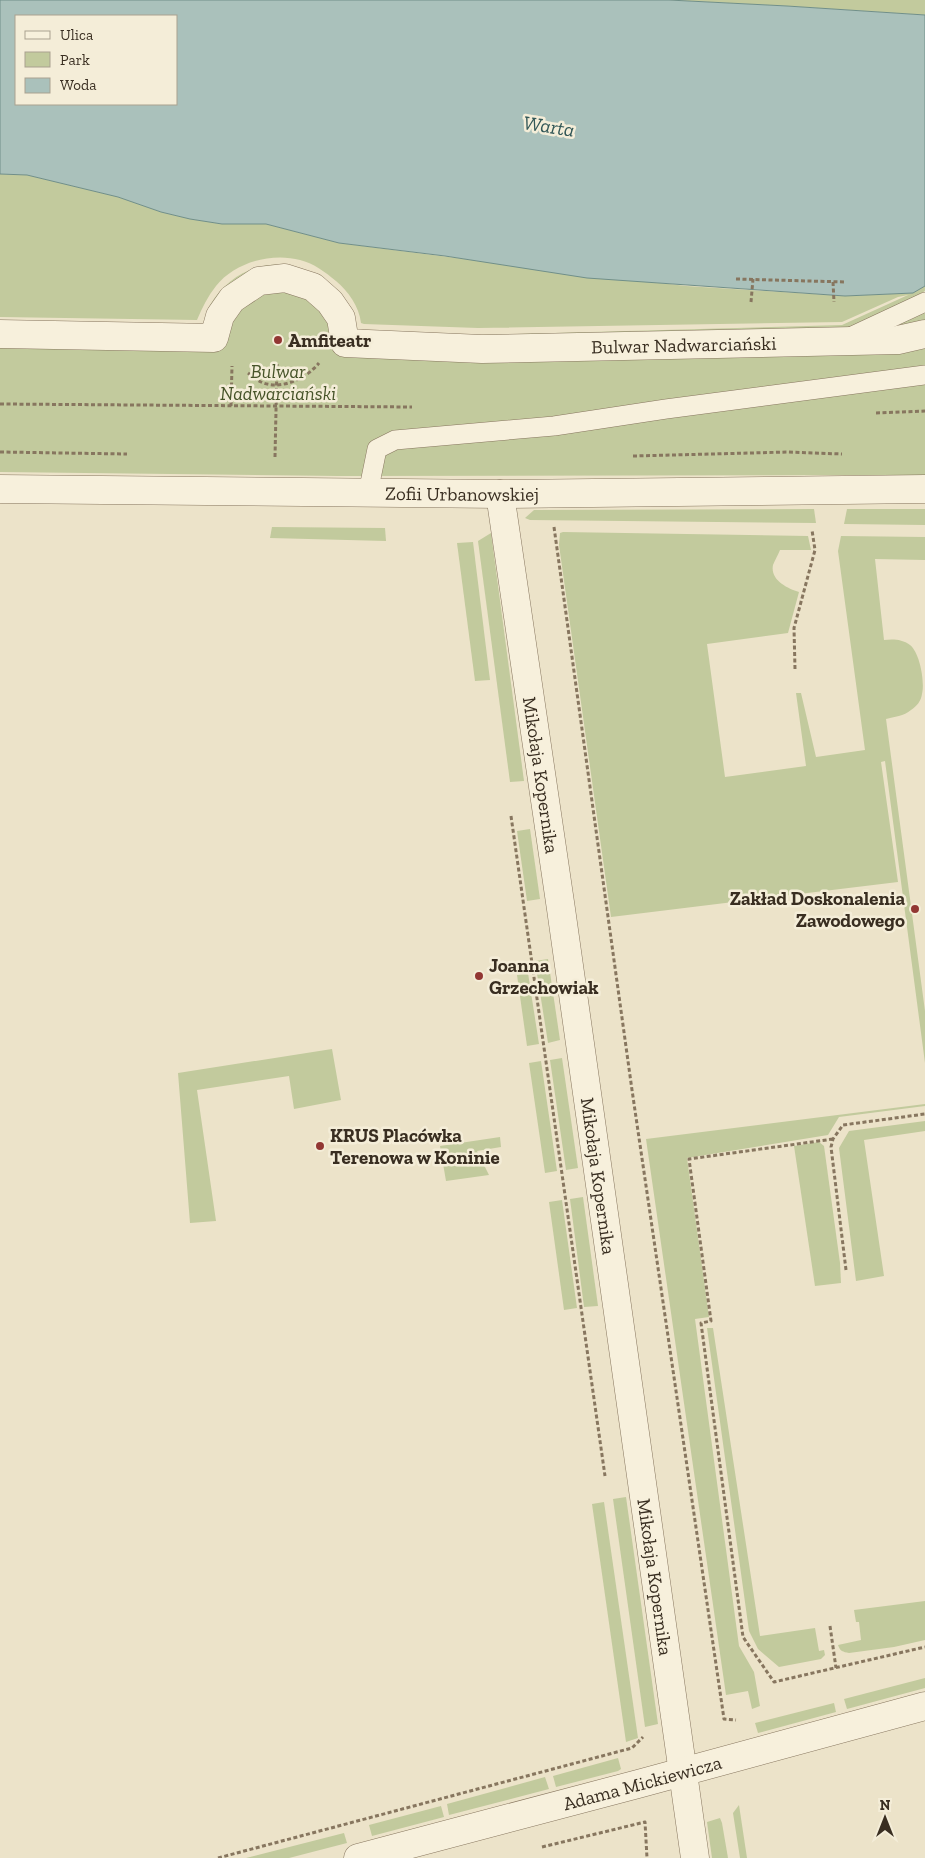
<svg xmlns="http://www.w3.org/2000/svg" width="925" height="1858" viewBox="0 0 925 1858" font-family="'Zilla Slab',serif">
	<rect width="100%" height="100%" fill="#ece3c9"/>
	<g fill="#c2ca9d">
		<polygon points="669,0 925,0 925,15 787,6"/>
		<path d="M0 174 27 175 118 197 161 212 190 219 222 224H266L339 243 511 265 686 286 845 296 912 293 925 286V291L915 297 925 314V475L339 476 0 472V324L203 327C205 320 206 311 210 305 235 263 287 251 326 282 335 288 350 321 356 331L482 335 842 325 908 295 898 297 842 322 478 328 364 324 361 323C359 306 348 291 336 281 325 272 313 263 300 260 271 252 234 263 216 286 208 296 202 308 197 320L0 317Z"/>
		<polygon points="814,509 816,523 530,520 525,518 534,510"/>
		<polygon points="847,509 925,509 925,525 844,524"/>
		<polygon points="272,527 385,528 386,541 270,538"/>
		<path d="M563 532 808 536 811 550H780C778 555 775 560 773 565 770 580 787 588 799 592L788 633 707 644 725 777 806 766 796 693H801L816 757 865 750 838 551 841 536 925 537V560L875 559 884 640C893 639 902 639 910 645 920 653 925 682 922 694 921 701 917 706 911 710 904 716 894 717 886 719L925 1011V1063L885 761 881 762 898 882 611 917 559 545 560 533Z"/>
		<polygon points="491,533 524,781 510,782 478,541"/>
		<polygon points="473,542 490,680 475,681 457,543"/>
		<polygon points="530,829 540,899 527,901 517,831"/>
		<polygon points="548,959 560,1040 548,1043 535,961"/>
		<polygon points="528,973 539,1044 527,1046 517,975"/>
		<polygon points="332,1049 341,1100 294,1109 289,1076 197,1090 216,1221 190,1223 178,1073"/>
		<polygon points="562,1058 578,1168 566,1170 550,1060"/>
		<polygon points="541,1061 557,1171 545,1173 529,1063"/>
		<polygon points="925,1104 925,1106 839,1117 828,1135 687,1158 709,1317 695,1319 739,1646 754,1672 760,1706 752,1709 748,1691 726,1695 646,1139"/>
		<polygon points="925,1121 925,1131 864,1140 884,1276 856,1281 839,1148 849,1131"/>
		<polygon points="500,1137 501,1147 477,1151 489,1175 446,1181 440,1146"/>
		<polygon points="819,1142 824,1146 840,1263 841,1283 815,1286 794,1146"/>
		<polygon points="583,1197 598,1306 584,1307 570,1199"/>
		<polygon points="562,1200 577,1308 564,1310 549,1202"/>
		<polygon points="707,1328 713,1328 760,1636 815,1628 819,1651 824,1650 825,1655 821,1659 779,1667 758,1649 749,1631"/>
		<polygon points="626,1497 658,1724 645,1727 613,1499"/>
		<polygon points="604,1502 638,1738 626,1742 592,1504"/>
		<path d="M925 1601V1640L894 1647 849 1653C843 1652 840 1651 838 1645L861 1640 859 1622H856L854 1610Z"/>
		<polygon points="925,1678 925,1688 847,1709 844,1699"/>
		<polygon points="834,1703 836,1712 758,1733 755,1723"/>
		<polygon points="618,1758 621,1769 618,1771 556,1787 553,1776"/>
		<polygon points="545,1777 549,1789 449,1815 447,1804"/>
		<polygon points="739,1805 747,1858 740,1858 733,1813"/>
		<polygon points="441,1806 444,1817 372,1836 369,1825"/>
		<polygon points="720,1818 722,1823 728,1858 712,1858 707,1822"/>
		<polygon points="344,1833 347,1843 289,1858 246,1858"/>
	</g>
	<path fill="#aac1bb" stroke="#708f89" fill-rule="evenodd" d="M0 0H669L787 6 925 15V286L913 293 845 296 587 278 445 256 339 243 266 224H222L190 219 161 212 118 197 27 175 0 174ZM176 16V104H16V16Z"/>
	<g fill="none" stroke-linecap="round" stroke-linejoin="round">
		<defs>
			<g id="service">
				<polyline points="850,337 925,302"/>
				<polyline points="368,493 377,449 395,440 554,426 666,409 925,375"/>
			</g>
			<g id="pedestrian">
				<path id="s1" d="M0 334 214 338 220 316 232 299 259 281 285 278 313 287 330 302 341 318 345 343 482 349 898 340 925 334"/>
			</g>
			<g id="minor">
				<path id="s2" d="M0 489 500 494 925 489"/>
				<path id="s3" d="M500 494 561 909 695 1858"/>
				<path id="s4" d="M358 1858 638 1784 925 1706"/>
			</g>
		</defs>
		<use href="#service" stroke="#87765f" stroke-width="20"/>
		<use href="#pedestrian" stroke="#87765f" stroke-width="29"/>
		<use href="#minor" stroke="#87765f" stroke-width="29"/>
		<g stroke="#87765f" stroke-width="3" stroke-dasharray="4 2.5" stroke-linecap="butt">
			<polyline points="736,279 845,282"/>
			<polyline points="833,282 834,302"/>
			<polyline points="751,302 753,279"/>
			<polyline points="302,342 312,342"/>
			<path d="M248 373C252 376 257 380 261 382 281 391 307 378 319 363"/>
			<polyline points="0,404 412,407"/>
			<polyline points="231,406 232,366"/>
			<polyline points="876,413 925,411"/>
			<polyline points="0,452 127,454"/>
			<polyline points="633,456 788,452 842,454"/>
			<polyline points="275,457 277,364"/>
			<polyline points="554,527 632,1090 724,1719 736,1720"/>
			<polyline points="795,669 794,628 815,550 812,530"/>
			<polyline points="511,816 605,1476"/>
			<polyline points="833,1139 689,1159 711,1321 701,1323 743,1637 774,1682 925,1647"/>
			<polyline points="846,1270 831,1147 833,1139 843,1125 925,1114"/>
			<polyline points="830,1626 836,1668"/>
			<polyline points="542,1847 645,1822 647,1858"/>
			<polyline points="218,1858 632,1748 643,1737"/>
		</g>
		<use href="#service" stroke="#f7f0dc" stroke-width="19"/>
		<use href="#pedestrian" stroke="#f7f0dc" stroke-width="28"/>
		<use href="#minor" stroke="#f7f0dc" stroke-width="28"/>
	</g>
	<g fill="#923733" stroke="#f4edd8" stroke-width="2">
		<circle cx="278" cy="340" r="5"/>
		<circle cx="915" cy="909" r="5"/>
		<circle cx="479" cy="976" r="5"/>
		<circle cx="320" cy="1146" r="5"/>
	</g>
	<g text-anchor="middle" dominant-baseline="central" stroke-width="5" stroke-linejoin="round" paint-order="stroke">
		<g font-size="19" font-weight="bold" fill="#392e21" stroke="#f4edd8" text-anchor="start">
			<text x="288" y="340">Amfiteatr</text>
			<text x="905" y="898" text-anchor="end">Zakład Doskonalenia<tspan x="905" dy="22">Zawodowego</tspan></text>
			<text x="489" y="965">Joanna<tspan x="489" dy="22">Grzechowiak</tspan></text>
			<text x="330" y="1135">KRUS Placówka<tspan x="330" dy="22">Terenowa w Koninie</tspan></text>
		</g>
		<g font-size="19" fill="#392e21" stroke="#f4edd8">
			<text stroke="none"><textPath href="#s1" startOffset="752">Bulwar Nadwarciański</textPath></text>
			<text stroke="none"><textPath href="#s2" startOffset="462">Zofii Urbanowskiej</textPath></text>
			<text stroke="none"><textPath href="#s3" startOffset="284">Mikołaja Kopernika</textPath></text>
			<text stroke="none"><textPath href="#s3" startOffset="689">Mikołaja Kopernika</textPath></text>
			<text stroke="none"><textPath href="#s3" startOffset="1094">Mikołaja Kopernika</textPath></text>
			<text stroke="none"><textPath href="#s4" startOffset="294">Adama Mickiewicza</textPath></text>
		</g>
		<g font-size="19" font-style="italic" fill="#475429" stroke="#f4edd8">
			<text x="278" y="371">Bulwar<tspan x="278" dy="22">Nadwarciański</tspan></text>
		</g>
		<g font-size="20" font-style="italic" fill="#325757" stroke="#f4edd8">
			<text transform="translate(549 126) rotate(9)">Warta</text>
		</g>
	</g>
	<rect x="15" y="15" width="162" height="90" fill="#f4edd8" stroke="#a9a18f"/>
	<rect x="25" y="31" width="25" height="8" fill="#f7f0dc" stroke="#a9a18f"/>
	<text x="60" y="40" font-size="15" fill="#392e21">Ulica</text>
	<rect x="25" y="52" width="25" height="15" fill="#c2ca9d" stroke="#a9a18f"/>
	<text x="60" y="65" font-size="15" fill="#392e21">Park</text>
	<rect x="25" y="78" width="25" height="15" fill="#aac1bb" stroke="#a9a18f"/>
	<text x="60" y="90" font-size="15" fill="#392e21">Woda</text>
	<g transform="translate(885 1818)" stroke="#f4edd8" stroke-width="4" paint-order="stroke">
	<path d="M0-4L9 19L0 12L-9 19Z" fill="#392e21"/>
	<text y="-8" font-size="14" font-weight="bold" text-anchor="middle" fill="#392e21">N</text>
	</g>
</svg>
